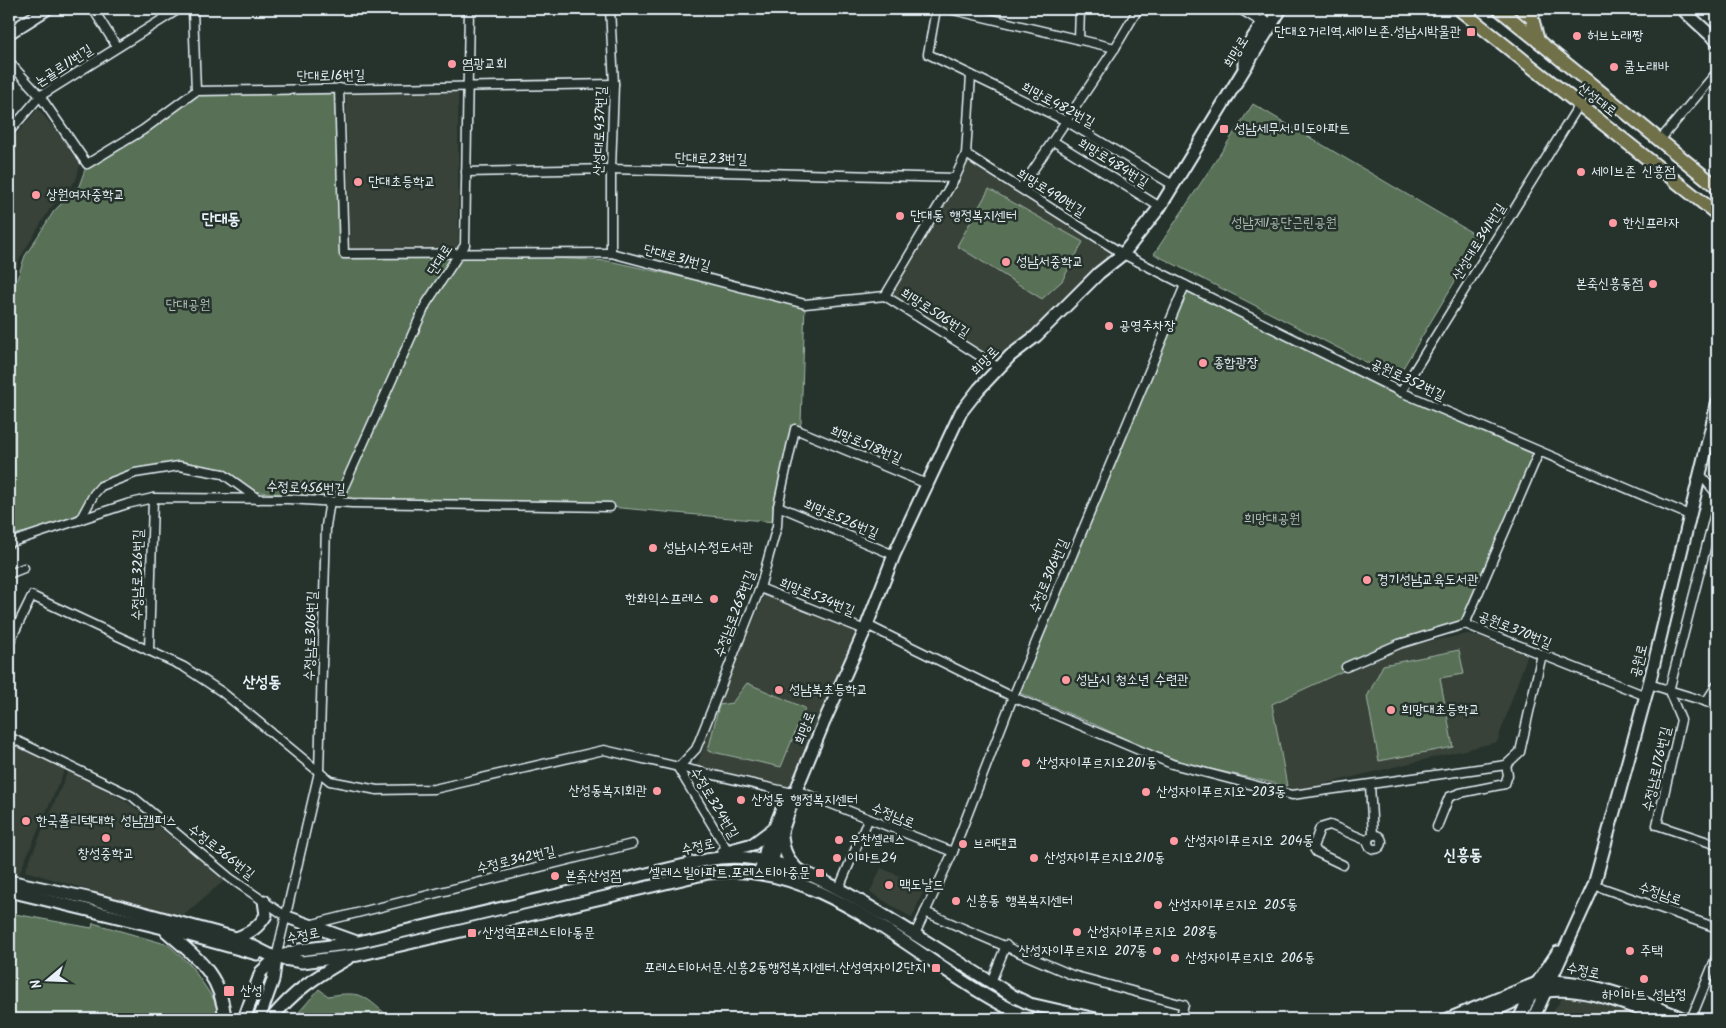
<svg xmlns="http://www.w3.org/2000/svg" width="1726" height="1028" viewBox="0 0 1726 1028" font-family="Kalam,'Poor Story',sans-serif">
	<rect width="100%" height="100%" fill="#26332d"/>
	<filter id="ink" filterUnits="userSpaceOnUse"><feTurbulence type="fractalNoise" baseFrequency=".02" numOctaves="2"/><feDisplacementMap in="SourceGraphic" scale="10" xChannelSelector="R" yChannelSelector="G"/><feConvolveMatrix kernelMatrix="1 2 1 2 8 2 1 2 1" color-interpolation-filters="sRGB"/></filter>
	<g filter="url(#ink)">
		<g fill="#394238">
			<polygon points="346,92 458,93 458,252 350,251"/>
			<polygon points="38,109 81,161 76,180 49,210 20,258 9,288 9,143"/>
			<polygon points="968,160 1115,250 1099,273 1035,330 992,362 885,296 955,178"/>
			<polygon points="765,594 859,628 794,788 695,770 737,658"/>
			<polygon points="1468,634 1529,650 1497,742 1295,791 1287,786 1272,704 1396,648"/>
			<polygon points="9,741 65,769 18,876 9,873"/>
			<polygon points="69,769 130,804 225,880 181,917 25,871"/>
			<polygon points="881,868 925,887 912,918 870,892"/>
			<polygon points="1578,996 1616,1006 1654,1019 1548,1019 1563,997"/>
		</g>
		<g fill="#597156" stroke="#a0b1a7">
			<polygon points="237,90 337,93 342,256 460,253 609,261 805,304 801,423 792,449 775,522 610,507 330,501 246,490 241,480 223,474 179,466 135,473 101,485 82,512 53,527 16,534 9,513 9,296 13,291 25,256 54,211 79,186 87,164 196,91"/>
			<polygon points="1253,104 1481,238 1397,378 1154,254"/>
			<polygon points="989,189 1083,242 1062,281 1042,299 957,246"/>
			<polygon points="1186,289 1537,453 1465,621 1395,647 1272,704 1287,786 1184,763 1145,748 1096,725 1020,693 1052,608"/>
			<polygon points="1459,650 1464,674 1440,678 1453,747 1379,761 1367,697 1383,665"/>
			<polygon points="747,683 805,708 781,767 708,751 719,705 732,703"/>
			<polygon points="9,913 92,928 93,923 169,945 191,966 217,1004 217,1019 9,1019"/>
			<path d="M319 989 328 996C365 990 364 997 392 1019H293Z"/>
		</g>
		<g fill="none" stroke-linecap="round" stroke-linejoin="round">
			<defs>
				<g id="street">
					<polyline points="93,9 117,47"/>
					<polyline points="193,9 196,91"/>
					<polyline points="610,9 614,84 611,169 611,253"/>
					<polyline points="936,9 928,54 1066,121 1173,185"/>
					<polyline points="949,9 1115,48"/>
					<polyline points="1240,9 1263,23"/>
					<polyline points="1532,18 1540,9"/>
					<polyline points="1079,40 1080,9"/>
					<polyline points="9,62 40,96 87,164 143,130 196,91"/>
					<polyline points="971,75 966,154 955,178 885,296 999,368"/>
					<polyline points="339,88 344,254 611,253 805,304 885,296"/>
					<polyline points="196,91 614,84"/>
					<polyline points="9,132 40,96 179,9"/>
					<polyline points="1660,140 1717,72"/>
					<polyline points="1053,141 1160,207"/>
					<polyline points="966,154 1123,254 1185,285 1401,392 1689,515"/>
					<polyline points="466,172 611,169 955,178"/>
					<polyline points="1021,188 1115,48 1138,9"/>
					<polyline points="1185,285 1013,697 1172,764 1292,795 1506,765 1520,752 1542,654"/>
					<polyline points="1401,392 1579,105"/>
					<polyline points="1700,474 1717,494"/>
					<polyline points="337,502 426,304 465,245 469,9"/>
					<polyline points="1717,505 1669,691 1681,720 1657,825 1717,845"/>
					<polyline points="778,506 894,555"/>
					<polyline points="80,520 94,494 101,486 135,473 179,466 223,474 258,499"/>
					<polyline points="9,543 127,504 153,498 288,499 352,503 610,507"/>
					<polyline points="9,574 24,568"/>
					<polyline points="760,588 865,630"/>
					<polyline points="1465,624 1539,452"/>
					<polyline points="867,625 1013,697 953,852 915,934"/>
					<polyline points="9,643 32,596 184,667 222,692 330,781 377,790 434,789 604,750 793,793"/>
					<polyline points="149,651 153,498"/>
					<polyline points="1346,667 1399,644 1465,624 1646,696"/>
					<polyline points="1649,684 1717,705"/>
					<polyline points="1706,702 1717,685"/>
					<polyline points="9,737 132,796 230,878 287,917"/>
					<polyline points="1370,785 1373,835"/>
					<polyline points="796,790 953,852"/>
					<polyline points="1437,827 1449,797 1460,793 1505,784 1508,775 1506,765"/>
					<circle cx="1375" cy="842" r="7"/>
					<polyline points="728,851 678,768 696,749 760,588 777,526 778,506 795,429 927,484"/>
					<polyline points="1343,865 1316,852 1313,847 1320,828 1330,825 1368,841"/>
					<polyline points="1594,885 1717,928"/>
					<polyline points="839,888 868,820"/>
					<polyline points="925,912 1072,975 1184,1005 1180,1019"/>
					<polyline points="309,925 632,844"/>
					<polyline points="276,958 319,772 326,526 330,501"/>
					<polyline points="991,982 1006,945"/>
					<polyline points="1691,1019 1717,955"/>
				</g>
				<g id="secondary">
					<polyline points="1682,9 1717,41"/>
					<polyline points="9,33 47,9"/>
					<polyline points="1244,66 1244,51 1264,21"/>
					<path d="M782 835C783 851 788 860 799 871"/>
					<polyline points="723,852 753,844 773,829"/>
					<polyline points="761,869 766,849 786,799 796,790"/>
					<polyline points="769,870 796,790 824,722 865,630 894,555 961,412 979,389 1010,356 1036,336 1099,273 1123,254 1160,207 1281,9"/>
					<path d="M9 881 92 899 236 938 276 958 299 950 354 943 706 860C777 845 845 892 903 927 940 950 976 973 1013 996L1030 1004 1096 1019"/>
					<polyline points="9,891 163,928 257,954"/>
					<polyline points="287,917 354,941"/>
					<path d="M166 931C198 959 221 974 225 1019"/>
					<path d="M236 938C250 933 258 928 266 915L264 901"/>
					<path d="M278 958 302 962 358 955 708 873C830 856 927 976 1032 1019"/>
					<polyline points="244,1019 261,972 276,958"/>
					<polyline points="259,1019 273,980 276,958"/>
					<path d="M271 1019C294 991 315 977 347 959"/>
					<path d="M1448 1019 1537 983C1576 974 1648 1004 1685 1019"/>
					<path d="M1476 1019C1498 1010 1523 995 1547 991 1587 986 1629 1006 1665 1019"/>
					<polyline points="1519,1019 1537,983 1558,952"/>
					<polyline points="1533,1019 1594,885 1649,684 1717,404"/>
				</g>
				<g id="primary">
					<polyline points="1459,9 1717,214"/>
					<polyline points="1499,9 1717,187"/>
					<polyline points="1521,9 1532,18 1538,41"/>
				</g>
			</defs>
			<use href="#street" stroke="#e8f1f8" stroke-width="11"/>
			<use href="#secondary" stroke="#e8f1f8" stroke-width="15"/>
			<use href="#primary" stroke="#e8f1f8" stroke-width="16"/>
			<use href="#street" stroke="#26332d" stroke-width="8"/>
			<use href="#secondary" stroke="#26332d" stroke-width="11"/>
			<use href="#primary" stroke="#70704a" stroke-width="12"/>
		</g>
	</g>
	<g fill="#ff9aa2" stroke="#26332d" stroke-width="2">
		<rect x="1466" y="27" width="10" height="10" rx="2.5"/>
		<circle cx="1577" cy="36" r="5"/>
		<circle cx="452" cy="64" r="5"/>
		<circle cx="1614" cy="67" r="5"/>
		<rect x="1219" y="124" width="10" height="10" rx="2.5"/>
		<circle cx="1581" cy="172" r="5"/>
		<circle cx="358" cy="182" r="5"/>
		<circle cx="36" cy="195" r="5"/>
		<circle cx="900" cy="216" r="5"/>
		<circle cx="1613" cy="223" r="5"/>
		<circle cx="1006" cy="262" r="5"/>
		<circle cx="1653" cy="284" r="5"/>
		<circle cx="1109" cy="326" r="5"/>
		<circle cx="1203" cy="363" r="5"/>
		<circle cx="653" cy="548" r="5"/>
		<circle cx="1367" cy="580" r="5"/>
		<circle cx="714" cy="599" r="5"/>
		<circle cx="1066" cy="680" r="5"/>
		<circle cx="779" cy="690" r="5"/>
		<circle cx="1391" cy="710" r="5"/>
		<circle cx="1026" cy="763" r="5"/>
		<circle cx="657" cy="791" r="5"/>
		<circle cx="1146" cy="792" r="5"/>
		<circle cx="741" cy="800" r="5"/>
		<circle cx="26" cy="821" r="5"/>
		<circle cx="106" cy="838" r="5"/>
		<circle cx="839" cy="840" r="5"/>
		<circle cx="1174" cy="841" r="5"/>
		<circle cx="963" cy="844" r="5"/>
		<circle cx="837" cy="858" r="5"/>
		<circle cx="1034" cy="858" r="5"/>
		<rect x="815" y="868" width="10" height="10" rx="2.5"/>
		<circle cx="555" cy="876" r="5"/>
		<circle cx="889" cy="885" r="5"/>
		<circle cx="956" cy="901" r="5"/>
		<circle cx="1158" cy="905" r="5"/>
		<circle cx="1077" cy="932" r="5"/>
		<rect x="467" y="928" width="10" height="10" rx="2.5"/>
		<circle cx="1157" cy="951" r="5"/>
		<circle cx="1630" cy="951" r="5"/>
		<circle cx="1175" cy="958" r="5"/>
		<rect x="931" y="963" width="10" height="10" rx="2.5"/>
		<circle cx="1644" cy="979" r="5"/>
		<rect x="223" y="985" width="12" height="12" rx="2.5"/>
	</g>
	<g text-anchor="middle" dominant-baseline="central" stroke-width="5" stroke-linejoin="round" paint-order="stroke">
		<g font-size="14" fill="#e8f1f8" stroke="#26332d" text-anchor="start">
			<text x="1461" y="32" text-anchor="end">단대오거리역.세이브존.성남시박물관</text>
			<text x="1587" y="36">허브노래짱</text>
			<text x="462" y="64">염광교회</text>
			<text x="1624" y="67">쿨노래바</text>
			<text x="1234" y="129">성남세무서.미도아파트</text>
			<text x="1591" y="172">세이브존 신흥점</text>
			<text x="368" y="182">단대초등학교</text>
			<text x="46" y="195">상원여자중학교</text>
			<text x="910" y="216">단대동 행정복지센터</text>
			<text x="1623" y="223">한신프라자</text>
			<text x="1016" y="262">성남서중학교</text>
			<text x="1643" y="284" text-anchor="end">본죽신흥동점</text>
			<text x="1119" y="326">공영주차장</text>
			<text x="1213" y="363">종합광장</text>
			<text x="663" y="548">성남시수정도서관</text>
			<text x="1377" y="580">경기성남교육도서관</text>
			<text x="704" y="599" text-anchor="end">한화익스프레스</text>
			<text x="1076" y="680">성남시 청소년 수련관</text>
			<text x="789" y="690">성남북초등학교</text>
			<text x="1401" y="710">희망대초등학교</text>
			<text x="1036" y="763">산성자이푸르지오201동</text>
			<text x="647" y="791" text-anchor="end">산성동복지회관</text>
			<text x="1156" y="792">산성자이푸르지오 203동</text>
			<text x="751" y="800">산성동 행정복지센터</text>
			<text x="36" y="821">한국폴리텍대학 성남캠퍼스</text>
			<text x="849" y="840">우찬셀레스</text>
			<text x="1184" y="841">산성자이푸르지오 204동</text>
			<text x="973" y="844">브레댄코</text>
			<text x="106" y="854" text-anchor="middle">창성중학교</text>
			<text x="847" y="858">이마트24</text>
			<text x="1044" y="858">산성자이푸르지오210동</text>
			<text x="810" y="873" text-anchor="end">셀레스빌아파트.포레스티아중문</text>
			<text x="565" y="876">본죽산성점</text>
			<text x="899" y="885">맥도날드</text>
			<text x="966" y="901">신흥동 행복복지센터</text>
			<text x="1168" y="905">산성자이푸르지오 205동</text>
			<text x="1087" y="932">산성자이푸르지오 208동</text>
			<text x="482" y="933">산성역포레스티아동문</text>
			<text x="1147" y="951" text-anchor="end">산성자이푸르지오 207동</text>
			<text x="1640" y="951">주택</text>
			<text x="1185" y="958">산성자이푸르지오 206동</text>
			<text x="926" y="968" text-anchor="end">포레스티아서문.신흥2동행정복지센터.산성역자이2단지</text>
			<text x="240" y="991">산성</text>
			<text x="1644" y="995" text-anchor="middle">하이마트 성남정</text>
		</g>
		<g font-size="14" fill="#e8f1f8" stroke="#26332d">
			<text transform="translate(1236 52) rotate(-58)">희망로</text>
			<text transform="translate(64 66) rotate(-33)">논골로11번길</text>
			<text transform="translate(331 76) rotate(-1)">단대로16번길</text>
			<text transform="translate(1597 100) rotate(38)">산성대로</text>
			<text transform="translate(1058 105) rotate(28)">희망로482번길</text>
			<text transform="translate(600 131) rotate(-88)">산성대로437번길</text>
			<text transform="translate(711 159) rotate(1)">단대로23번길</text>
			<text transform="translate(1113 163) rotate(32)">희망로484번길</text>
			<text transform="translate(1051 193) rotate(32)">희망로490번길</text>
			<text transform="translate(1479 242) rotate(-58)">산성대로341번길</text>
			<text transform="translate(677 258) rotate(15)">단대로31번길</text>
			<text transform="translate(440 260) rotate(-57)">단대로</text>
			<text transform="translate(935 313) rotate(33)">희망로506번길</text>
			<text transform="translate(985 361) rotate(-46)">희망로</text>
			<text transform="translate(1408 380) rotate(25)">공원로352번길</text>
			<text transform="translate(866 445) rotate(23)">희망로518번길</text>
			<text transform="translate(306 488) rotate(2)">수정로456번길</text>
			<text transform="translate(841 519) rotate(23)">희망로526번길</text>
			<text transform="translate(138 575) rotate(-89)">수정남로326번길</text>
			<text transform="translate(1049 576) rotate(-67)">수정로306번길</text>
			<text transform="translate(817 597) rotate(22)">희망로534번길</text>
			<text transform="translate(735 614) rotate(-69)">수정남로268번길</text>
			<text transform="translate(1515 630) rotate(22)">공원로370번길</text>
			<text transform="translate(311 636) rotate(-88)">수정남로306번길</text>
			<text transform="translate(1639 661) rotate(-76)">공원로</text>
			<text transform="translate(805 728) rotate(-68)">희망로</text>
			<text transform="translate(1657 769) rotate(-77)">수정남로176번길</text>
			<text transform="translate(714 803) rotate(59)">수정로324번길</text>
			<text transform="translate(893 816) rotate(22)">수정남로</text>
			<text transform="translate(698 847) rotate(-12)">수정로</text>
			<text transform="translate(221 852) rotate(38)">수정로366번길</text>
			<text transform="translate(516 860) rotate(-13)">수정로342번길</text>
			<text transform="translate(1660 894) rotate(19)">수정남로</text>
			<text transform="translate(303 936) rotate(-11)">수정로</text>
			<text transform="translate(1583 971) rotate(12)">수정로</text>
		</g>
		<g font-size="14" fill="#afbeb7" stroke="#26332d">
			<text x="1284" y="223">성남제1공단근린공원</text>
			<text x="188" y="305">단대공원</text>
			<text x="1272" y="519">희망대공원</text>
		</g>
		<g font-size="16" font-weight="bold" fill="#e8f1f8" stroke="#26332d">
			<text x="221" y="219">단대동</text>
			<text x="262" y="682">산성동</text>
			<text x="1463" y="855">신흥동</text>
		</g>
	</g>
	<rect width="1726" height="1028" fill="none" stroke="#26332d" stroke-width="30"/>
	<rect x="15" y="15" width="1696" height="998" fill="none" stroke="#e8f1f8" stroke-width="2" filter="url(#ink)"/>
	<g transform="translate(48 980) rotate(251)" stroke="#26332d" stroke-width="4" paint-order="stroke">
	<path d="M0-4L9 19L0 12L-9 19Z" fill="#e8f1f8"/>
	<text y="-8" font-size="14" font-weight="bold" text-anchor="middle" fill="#e8f1f8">N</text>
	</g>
</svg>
